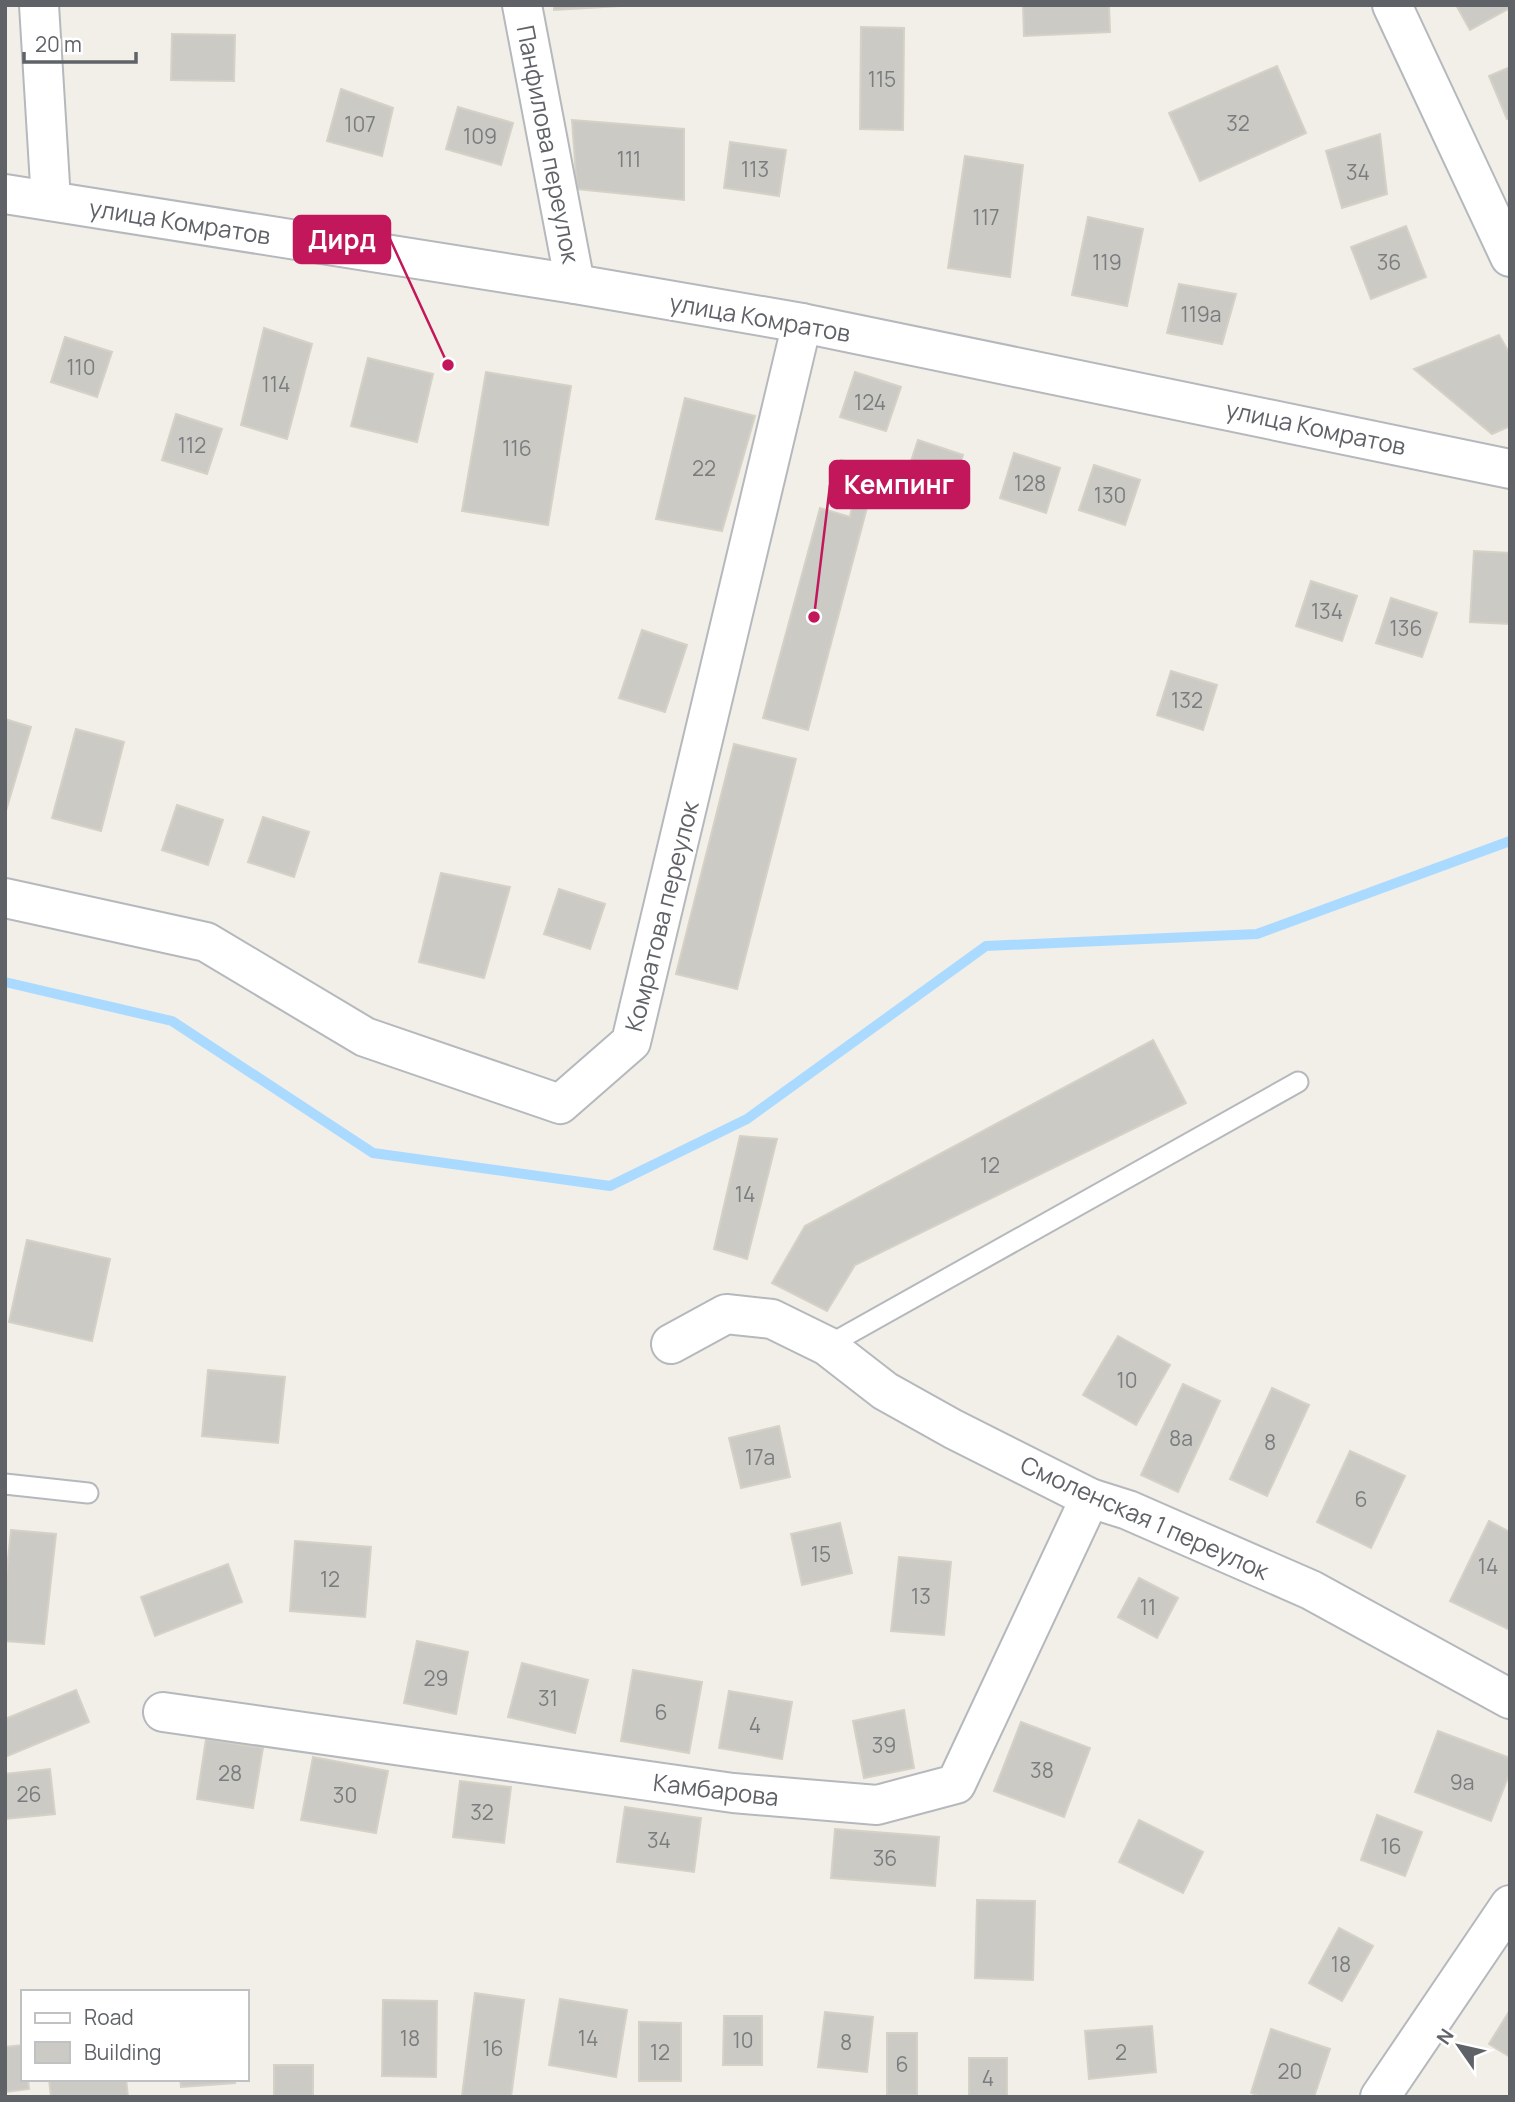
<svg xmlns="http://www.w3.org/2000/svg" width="1515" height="2102" viewBox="0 0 1515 2102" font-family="Manrope,sans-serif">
	<rect width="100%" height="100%" fill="#f1efe8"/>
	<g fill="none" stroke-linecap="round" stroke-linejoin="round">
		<polyline stroke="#aadaff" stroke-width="10" points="5,982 172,1021 373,1153 610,1186 747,1119 986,946 1257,934 1510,841"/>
	</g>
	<g fill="#cccac5" stroke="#d6d1c6" stroke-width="2">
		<polygon points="554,5 620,5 620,6 554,10"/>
		<polygon points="1023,5 1109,5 1110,32 1024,36"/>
		<polygon points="1456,5 1510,5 1510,8 1470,30"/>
		<polygon points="861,27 904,28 903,130 860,129"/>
		<polygon points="172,34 235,35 234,81 171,80"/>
		<polygon points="1277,66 1306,133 1200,181 1169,113"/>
		<polygon points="1510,67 1510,118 1507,119 1489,76"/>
		<polygon points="341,89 393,108 382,156 327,141"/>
		<polygon points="458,107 513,123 501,165 446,149"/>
		<polygon points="572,120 684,129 684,200 577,189"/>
		<polygon points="1380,134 1387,194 1342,208 1326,151"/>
		<polygon points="730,142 786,150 779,196 724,188"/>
		<polygon points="965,156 1023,165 1010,277 948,268"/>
		<polygon points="1088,217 1143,229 1127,306 1072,295"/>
		<polygon points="1406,226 1426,277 1371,299 1351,247"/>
		<polygon points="1179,284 1236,294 1222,344 1167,333"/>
		<polygon points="264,328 312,344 287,439 241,425"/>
		<polygon points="1499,335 1510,354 1510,426 1492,434 1414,369"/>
		<polygon points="65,337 112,352 97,397 51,382"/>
		<polygon points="368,358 433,374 417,442 351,426"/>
		<polygon points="486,372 571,386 548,525 462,511"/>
		<polygon points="855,372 901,387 886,431 840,417"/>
		<polygon points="685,398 755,416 722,531 656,519"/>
		<polygon points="176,414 222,429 207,474 162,460"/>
		<polygon points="918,440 963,455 948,500 903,485"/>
		<polygon points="1014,453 1060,468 1046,513 1000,498"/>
		<polygon points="841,460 877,470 808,730 763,718 820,508 850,517 852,506 830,500"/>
		<polygon points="1094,465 1140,480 1125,525 1079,510"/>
		<polygon points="1474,551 1510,553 1510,624 1470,622"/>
		<polygon points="1311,581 1357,596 1342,641 1296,626"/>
		<polygon points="1391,598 1437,613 1422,657 1376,643"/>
		<polygon points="642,630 687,645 665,712 619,698"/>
		<polygon points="1171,671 1217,685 1203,730 1157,715"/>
		<polygon points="5,719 31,727 5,814"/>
		<polygon points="76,729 124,742 101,831 52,818"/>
		<polygon points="734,744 796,759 737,989 676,974"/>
		<polygon points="177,805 223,820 208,865 162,850"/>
		<polygon points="263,817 309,832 294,877 248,862"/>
		<polygon points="441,873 510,887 484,978 419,962"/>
		<polygon points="559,889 605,904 590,949 544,934"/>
		<polygon points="1153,1040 1186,1103 855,1265 827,1311 772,1283 805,1226"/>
		<polygon points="740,1136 777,1139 747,1259 714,1249"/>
		<polygon points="27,1240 110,1259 92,1341 9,1322"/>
		<polygon points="1118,1336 1170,1365 1136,1425 1083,1395"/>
		<polygon points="208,1370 285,1377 278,1443 202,1436"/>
		<polygon points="1183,1384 1220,1401 1178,1492 1141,1475"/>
		<polygon points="1272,1388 1309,1405 1267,1496 1230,1479"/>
		<polygon points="779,1426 790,1477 741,1488 729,1438"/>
		<polygon points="1350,1451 1405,1476 1371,1548 1317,1522"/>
		<polygon points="1489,1521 1510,1532 1510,1630 1450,1601"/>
		<polygon points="840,1523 852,1573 802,1585 791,1534"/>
		<polygon points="11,1530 56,1534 44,1644 5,1641 5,1589"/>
		<polygon points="295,1541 371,1547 365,1617 290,1611"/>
		<polygon points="899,1557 951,1562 944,1635 891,1631"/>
		<polygon points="228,1564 242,1602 155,1636 141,1597"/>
		<polygon points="1139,1578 1178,1598 1157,1638 1118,1617"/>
		<polygon points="417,1641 468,1652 456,1714 404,1703"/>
		<polygon points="522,1663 588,1680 575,1733 508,1717"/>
		<polygon points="633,1670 702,1682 689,1753 621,1741"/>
		<polygon points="76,1690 89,1722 5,1757 5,1719"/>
		<polygon points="729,1691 792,1702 782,1759 719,1748"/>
		<polygon points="904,1710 914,1768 864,1778 853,1721"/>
		<polygon points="1021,1722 1090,1748 1064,1817 994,1791"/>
		<polygon points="1438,1731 1510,1758 1510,1772 1491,1821 1415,1792"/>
		<polygon points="206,1739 263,1748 253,1808 197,1799"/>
		<polygon points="313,1757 388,1771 376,1833 301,1820"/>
		<polygon points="50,1769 55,1814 5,1819 5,1774"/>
		<polygon points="460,1781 511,1787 504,1843 453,1837"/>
		<polygon points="625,1807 701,1818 694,1872 617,1862"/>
		<polygon points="1377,1815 1422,1832 1405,1876 1361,1860"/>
		<polygon points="1139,1820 1203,1852 1183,1893 1119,1862"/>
		<polygon points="835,1829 939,1837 935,1886 831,1878"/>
		<polygon points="977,1900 1035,1901 1033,1980 975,1978"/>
		<polygon points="1339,1928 1373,1946 1342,2001 1309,1983"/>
		<polygon points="475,1993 524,2000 511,2097 462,2096"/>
		<polygon points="560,1999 627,2010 616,2077 549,2065"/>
		<polygon points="383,2000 437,2001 436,2077 382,2076"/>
		<polygon points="1510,2010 1510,2057 1489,2044"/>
		<polygon points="825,2012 873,2017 867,2072 818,2067"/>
		<polygon points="724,2016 762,2016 762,2065 723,2065"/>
		<polygon points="639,2022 681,2023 681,2081 639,2081"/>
		<polygon points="1152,2026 1156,2072 1089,2079 1085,2031"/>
		<polygon points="1271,2029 1330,2049 1314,2097 1262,2097 1251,2093"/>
		<rect x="887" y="2033" width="30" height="62"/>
		<polygon points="23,2045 23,2079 28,2079 29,2089 5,2092 5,2047"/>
		<rect x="969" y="2058" width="38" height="39"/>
		<rect x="274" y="2065" width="39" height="32"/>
		<polygon points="49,2079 126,2079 128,2097 51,2097"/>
		<polygon points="180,2079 234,2079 235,2083 181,2087"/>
	</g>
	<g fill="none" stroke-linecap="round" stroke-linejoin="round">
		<defs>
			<g id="service">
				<polyline points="827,1346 1298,1082"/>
				<polyline points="5,1484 88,1493"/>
			</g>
			<g id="minor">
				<polyline points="39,5 51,201"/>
				<polyline points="522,5 575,284"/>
				<polyline points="1392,5 1510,257"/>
				<polyline points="5,194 575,284 802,323 1510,469"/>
				<polyline points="5,898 206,942 365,1037 560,1104 631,1042 802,323"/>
				<polyline points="671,1344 726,1314 772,1319 827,1346 885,1391 953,1429 1090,1498 1128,1510 1311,1590 1510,1699"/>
				<polyline points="163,1712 733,1793 877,1805 956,1784 1090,1498"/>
				<polyline points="1380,2097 1510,1905"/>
			</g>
		</defs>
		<use href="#service" stroke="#b5b8bc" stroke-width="23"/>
		<use href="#minor" stroke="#b5b8bc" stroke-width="42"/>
		<use href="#service" stroke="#fff" stroke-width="19"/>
		<use href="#minor" stroke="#fff" stroke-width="38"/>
	</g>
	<g text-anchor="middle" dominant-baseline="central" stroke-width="6" stroke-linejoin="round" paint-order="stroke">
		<g font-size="21" fill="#7a7d7f">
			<text x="882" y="79">115</text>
			<text x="1238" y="123">32</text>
			<text x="360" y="124">107</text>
			<text x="480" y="136">109</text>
			<text x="629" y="159">111</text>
			<text x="755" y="169">113</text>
			<text x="1358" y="172">34</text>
			<text x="986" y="217">117</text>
			<text x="1107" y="262">119</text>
			<text x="1389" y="262">36</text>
			<text x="1201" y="314">119а</text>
			<text x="81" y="367">110</text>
			<text x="276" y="384">114</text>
			<text x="870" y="402">124</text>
			<text x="192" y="445">112</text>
			<text x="517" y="448">116</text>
			<text x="704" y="468">22</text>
			<text x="1030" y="483">128</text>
			<text x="1110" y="495">130</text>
			<text x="1327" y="611">134</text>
			<text x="1406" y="628">136</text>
			<text x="1187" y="700">132</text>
			<text x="990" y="1165">12</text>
			<text x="745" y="1194">14</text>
			<text x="1127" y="1380">10</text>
			<text x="1181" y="1438">8а</text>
			<text x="1270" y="1442">8</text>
			<text x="760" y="1457">17а</text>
			<text x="1361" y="1499">6</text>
			<text x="821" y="1554">15</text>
			<text x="1488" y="1566">14</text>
			<text x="330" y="1579">12</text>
			<text x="921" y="1596">13</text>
			<text x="1148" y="1607">11</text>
			<text x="436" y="1678">29</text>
			<text x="548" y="1698">31</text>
			<text x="661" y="1712">6</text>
			<text x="755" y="1725">4</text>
			<text x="884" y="1745">39</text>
			<text x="1042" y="1770">38</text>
			<text x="230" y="1773">28</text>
			<text x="1462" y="1782">9а</text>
			<text x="29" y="1794">26</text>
			<text x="345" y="1795">30</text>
			<text x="482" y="1812">32</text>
			<text x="659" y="1840">34</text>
			<text x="1391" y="1846">16</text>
			<text x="885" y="1858">36</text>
			<text x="1341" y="1964">18</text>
			<text x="410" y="2038">18</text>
			<text x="588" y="2038">14</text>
			<text x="743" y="2040">10</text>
			<text x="846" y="2042">8</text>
			<text x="493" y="2048">16</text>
			<text x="660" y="2052">12</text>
			<text x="1121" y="2052">2</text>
			<text x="902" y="2064">6</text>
			<text x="1290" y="2071">20</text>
			<text x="988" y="2078">4</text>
		</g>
		<g font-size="24" fill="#5f6368" stroke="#fff">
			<text transform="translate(549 144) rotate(79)">Панфилова переулок</text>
			<text transform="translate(180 221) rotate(9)">улица Комратов</text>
			<text transform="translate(760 317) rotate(10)">улица Комратов</text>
			<text transform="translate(1316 427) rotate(12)">улица Комратов</text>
			<text transform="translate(661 916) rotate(-76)">Комратова переулок</text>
			<text transform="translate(1145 1517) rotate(24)">Смоленская 1 переулок</text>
			<text transform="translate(716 1789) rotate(7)">Камбарова</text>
		</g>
	</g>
	<path fill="none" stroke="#c2185b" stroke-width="2.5" d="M448 365L390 239M814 617L830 485"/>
	<g fill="#c2185b" stroke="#fff" stroke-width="2.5">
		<circle cx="448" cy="365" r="7"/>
		<circle cx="814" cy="617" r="7"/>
	</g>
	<g fill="#c2185b" stroke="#c2185b" stroke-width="2.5">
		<rect x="294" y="216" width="96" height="47" rx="7"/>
		<rect x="830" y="461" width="139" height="47" rx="7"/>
	</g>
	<g font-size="26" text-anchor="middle" font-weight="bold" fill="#fff">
		<text x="342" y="249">Дирд</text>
		<text x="899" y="494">Кемпинг</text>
	</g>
	<rect width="1515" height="2102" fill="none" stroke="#5f6368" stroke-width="14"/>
	<rect x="21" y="1990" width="228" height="91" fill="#ffffff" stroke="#bfc1c3" stroke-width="2"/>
	<rect x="35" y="2013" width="35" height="10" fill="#ffffff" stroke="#bfc1c3" stroke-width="2"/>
	<text x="84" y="2025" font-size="21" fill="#5f6368">Road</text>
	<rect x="35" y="2042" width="35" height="21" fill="#cccac5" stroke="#bfc1c3" stroke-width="2"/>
	<text x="84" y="2060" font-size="21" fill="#5f6368">Building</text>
	<g transform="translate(1459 2046) rotate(304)" stroke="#ffffff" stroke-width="5" paint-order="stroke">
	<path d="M0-5L12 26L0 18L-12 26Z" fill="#5f6368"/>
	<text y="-10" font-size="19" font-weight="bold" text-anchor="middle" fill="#5f6368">N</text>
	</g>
	<path d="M24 52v10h112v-10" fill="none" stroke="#5f6368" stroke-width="3.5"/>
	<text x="35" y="52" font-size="21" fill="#5f6368" stroke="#ffffff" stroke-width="5" paint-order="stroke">20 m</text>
</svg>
